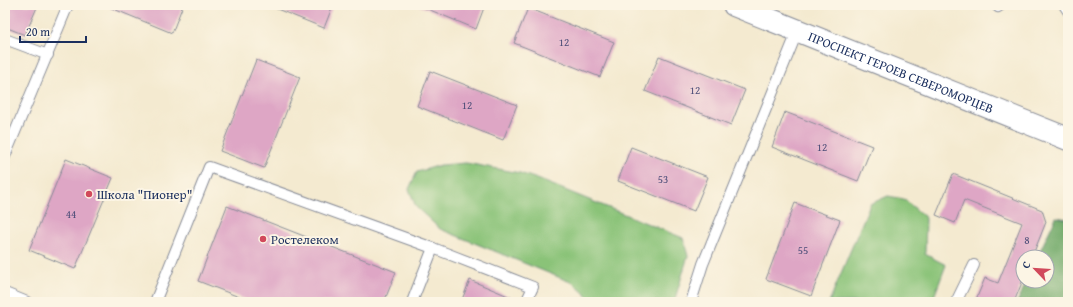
<svg xmlns="http://www.w3.org/2000/svg" width="1073" height="307" viewBox="0 0 1073 307" font-family="'Gentium Book Plus',serif">
	<rect width="100%" height="100%" fill="#fcf5e5"/>
	<filter id="ink" filterUnits="userSpaceOnUse"><feTurbulence type="fractalNoise" baseFrequency=".025" numOctaves="2"/><feDisplacementMap in="SourceGraphic" scale="8" xChannelSelector="R" yChannelSelector="G"/><feConvolveMatrix kernelMatrix="1 2 1 2 8 2 1 2 1" color-interpolation-filters="sRGB"/></filter>
	<filter id="wash" filterUnits="userSpaceOnUse"><feTurbulence type="fractalNoise" baseFrequency=".012" numOctaves="4" result="noise"/><feDisplacementMap in="SourceGraphic" scale="16" xChannelSelector="R" yChannelSelector="G"/><feGaussianBlur stdDeviation="0.9" result="paint"/><feColorMatrix in="noise" values="0 0 0 0 0 0 0 0 0 0 0 0 0 0 0 0 0 1.4 0 .05"/><feComposite in="paint" operator="in"/></filter>
	<g filter="url(#wash)">
		<rect width="100%" height="100%" fill="#f4ead0"/>
		<g fill="#8ac378" stroke="#52796b">
			<polygon points="466,163 520,173 540,180 683,238 688,256 674,302 594,302 573,283 440,229 416,207 409,189 417,172 441,165"/>
			<polygon points="888,196 904,199 926,218 925,254 946,265 932,302 829,302 870,204"/>
		</g>
		<polygon fill="#6fa968" stroke="#456c63" points="1056,217 1068,219 1068,302 1017,302 1027,281 1047,281 1047,257 1037,257"/>
		<g id="blocks">
			<g fill="#dea6c5">
				<polygon points="5,5 38,5 25,35 5,27"/>
				<polygon points="104,5 183,5 172,33"/>
				<polygon points="267,5 333,5 324,28"/>
				<polygon points="418,5 485,5 476,29"/>
				<polygon points="528,8 614,42 600,77 514,43"/>
				<polygon points="659,56 745,90 731,125 645,91"/>
				<polygon points="256,60 300,77 264,168 220,151"/>
				<polygon points="430,71 517,105 503,140 417,106"/>
				<polygon points="785,112 872,146 858,181 772,147"/>
				<polygon points="631,147 708,177 694,211 618,181"/>
				<polygon points="66,159 113,178 75,269 29,250"/>
				<polygon points="953,174 1042,210 1046,222 1032,257 1023,257 1023,280 1014,302 975,302 985,278 998,283 1022,223 964,200 955,223 936,215"/>
				<polygon points="795,203 840,220 811,296 766,279"/>
				<polygon points="227,206 396,272 384,302 252,302 198,281"/>
				<polygon points="470,280 520,301 520,302 461,302"/>
			</g>
		</g>
	</g>
	<g filter="url(#ink)">
		<use href="#blocks" fill-opacity="0" stroke="#888c97" stroke-width="1"/>
		<g fill="none" stroke-linecap="round" stroke-linejoin="round">
			<defs>
				<g id="service">
					<polyline points="996,5 998,7 1001,5"/>
					<polyline points="1064,5 1068,11"/>
					<polyline points="5,39 48,55"/>
					<polyline points="5,156 68,5"/>
					<polyline points="5,293 27,302"/>
					<polyline points="155,302 209,167 433,248 533,287 526,302"/>
					<polyline points="412,302 433,248"/>
					<polyline points="691,302 703,264 798,30"/>
					<polyline points="956,302 974,265"/>
				</g>
				<g id="primary">
					<path id="s1" d="M734 5 1068 139"/>
				</g>
			</defs>
			<use href="#service" stroke="#888c97" stroke-width="12"/>
			<use href="#primary" stroke="#888c97" stroke-width="24"/>
			<use href="#service" stroke="#fff" stroke-width="10"/>
			<use href="#primary" stroke="#fff" stroke-width="22"/>
		</g>
	</g>
	<g fill="#d1495b" stroke="#fcf5e5" stroke-width="1.5">
		<circle cx="89" cy="194" r="4"/>
		<circle cx="263" cy="239" r="4"/>
	</g>
	<g text-anchor="middle" dominant-baseline="central" stroke-width="4" stroke-linejoin="round" paint-order="stroke">
		<g font-size="11" fill="#4c4d78">
			<text x="564" y="42">12</text>
			<text x="695" y="90">12</text>
			<text x="467" y="105">12</text>
			<text x="822" y="147">12</text>
			<text x="663" y="179">53</text>
			<text x="71" y="214">44</text>
			<text x="1027" y="240">8</text>
			<text x="803" y="250">55</text>
		</g>
		<g font-size="13" fill="#1b2f5e" stroke="#fcf5e5">
			<text stroke="none"><textPath href="#s1" startOffset="180">ПРОСПЕКТ ГЕРОЕВ СЕВЕРОМОРЦЕВ</textPath></text>
		</g>
		<g font-size="13" fill="#1b2f5e" stroke="#fcf5e5" text-anchor="start">
			<text x="97" y="194">Школа "Пионер"</text>
			<text x="271" y="239">Ростелеком</text>
		</g>
	</g>
	<rect width="1073" height="307" fill="none" stroke="#fcf5e5" stroke-width="20"/>
	<g transform="translate(1035 269) rotate(295)"><circle r="19" fill="#fcf5e5" stroke="#a2a6af"/>
	<path d="M0-3L7 15L0 10L-7 15Z" fill="#d1495b"/>
	<text y="-6" font-size="11" font-weight="bold" text-anchor="middle" fill="#1b2f5e">С</text>
	</g>
	<path d="M20 36v6h66v-6" fill="none" stroke="#1b2f5e" stroke-width="2"/>
	<text x="26" y="36" font-size="12" fill="#1b2f5e" stroke="#fcf5e5" stroke-width="3" paint-order="stroke">20 m</text>
</svg>
